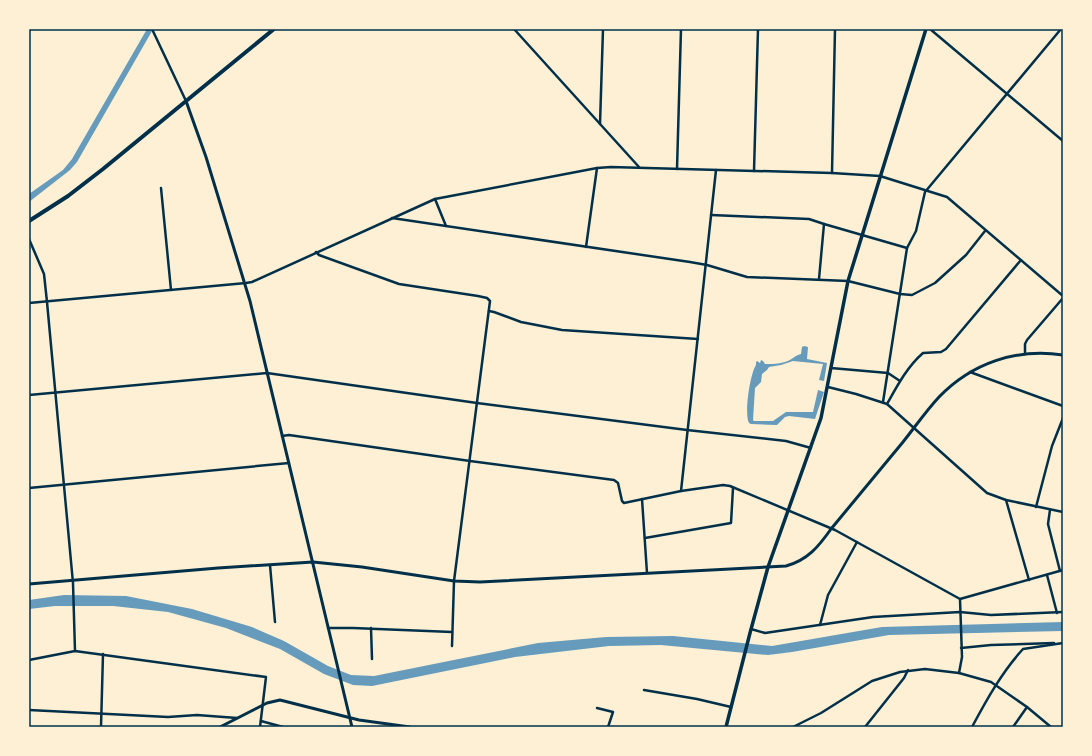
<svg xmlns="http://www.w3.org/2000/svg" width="1092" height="756" viewBox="0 0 1092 756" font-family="'Open Sans',sans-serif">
	<rect width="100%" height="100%" fill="#fdf0d5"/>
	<g fill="#669bbc">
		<polygon points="147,29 152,31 77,162 70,170 29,202 29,194 63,170 72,159"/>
		<path d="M804 346 808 347 807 359 827 363 824 381 819 380 823 364 793 361 781 365 769 367 767 370 762 374 761 382 755 388 753 420 754 421H773L786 412H813L818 390 824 392 815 419 789 416 785 417 777 425 751 424 749 423C744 414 750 374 756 365V362L757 361 760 363 761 360 763 361 765 364C774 364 785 364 793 358 796 356 797 355 801 354L802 347Z"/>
		<polygon points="64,595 126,596 192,609 252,627 284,641 328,666 351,675 374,676 538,643 606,637 673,636 772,646 882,627 1063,622 1063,631 889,635 792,652 768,655 661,645 609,646 515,657 372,686 353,685 324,674 280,649 226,628 168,612 113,606 55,606 29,609 29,600"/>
	</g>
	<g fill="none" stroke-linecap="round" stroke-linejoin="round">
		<g stroke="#003049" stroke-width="2.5">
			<polyline points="152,29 186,101"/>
			<polyline points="514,29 639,167"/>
			<polyline points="930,29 1063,141"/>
			<polyline points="600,124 603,29"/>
			<polyline points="677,169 681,29"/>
			<polyline points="754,171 758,29"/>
			<polyline points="832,173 835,29"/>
			<polyline points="161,188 171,290"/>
			<polyline points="435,199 446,226"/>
			<polyline points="711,215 809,219 824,224"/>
			<polyline points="392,218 690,262 707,265 747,277 848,281 900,294 912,295 935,283 966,255 985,231"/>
			<polyline points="29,239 44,274 47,302 73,583 75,651"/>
			<polyline points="586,247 597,168"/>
			<polyline points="316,252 319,255 399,284 478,296 487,298 490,301 454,581 452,646"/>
			<polyline points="819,279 824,224 907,248"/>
			<polyline points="29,303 246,283 252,282 435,199 597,168 611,167 832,173 880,176 947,197 1063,296"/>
			<polyline points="489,311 494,312 521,322 562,330 698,339"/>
			<polyline points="1025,354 1025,344 1027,340 1063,298"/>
			<polyline points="831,368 888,373 900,381"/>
			<polyline points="970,372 1063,406"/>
			<polyline points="828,387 856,394 887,404 987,493 1006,500 1063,512"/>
			<polyline points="29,395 267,373 477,403 687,430 786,441 811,448"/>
			<polyline points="883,402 907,248 916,231 925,192 1061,29"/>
			<path d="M887 404C897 386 907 367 923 353L941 352 946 349 1021 260"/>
			<polyline points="282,436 289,435 470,461 614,480 618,483 622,501 624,503 681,491 723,485 730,486 835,530 960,599 1063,570"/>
			<polyline points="29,488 289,463"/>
			<polyline points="681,491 716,170"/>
			<polyline points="642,499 647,573"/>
			<polyline points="1006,500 1029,580"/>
			<polyline points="1036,507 1052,446 1063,418"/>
			<polyline points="1050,510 1048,524 1060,571"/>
			<polyline points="645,538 731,523 733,488"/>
			<polyline points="270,565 275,622"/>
			<polyline points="1047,575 1057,613"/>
			<polyline points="820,625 828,595 857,542"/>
			<polyline points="328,628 353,628 452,632"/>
			<polyline points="371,628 372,659"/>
			<polyline points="751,629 765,633 873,617 960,612 991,615 1063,612"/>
			<polyline points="961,648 991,645 1054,643"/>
			<polyline points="29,660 75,651 266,677 260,727"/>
			<polyline points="959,673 962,657 960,599"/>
			<polyline points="644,690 697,699 731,707"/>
			<polyline points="597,708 613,712 608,727"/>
			<polyline points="29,710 168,717 197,715 237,718"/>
			<polyline points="261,721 283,727"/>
			<polyline points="101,727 103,654"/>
			<polyline points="793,727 821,713 872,681 900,672 925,669 959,673 991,682 1027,707 1051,727"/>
			<polyline points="865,727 904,678 908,670"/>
			<path d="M972 727C987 699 1002 672 1023 649L1063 643"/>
			<polyline points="1013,727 1027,707"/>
		</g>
		<g stroke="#003049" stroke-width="3">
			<polyline points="186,101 206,157 250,301 352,727"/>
			<path d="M29 584 218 568 313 562 362 567 454 581 480 582 786 566C808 560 819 546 831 529 855 500 879 471 903 442 915 427 926 411 939 397 972 363 1016 348 1063 355"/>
			<polyline points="220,727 267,703 280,700 359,720 410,727"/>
		</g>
		<polyline stroke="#003049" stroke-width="3.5" points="726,727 750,633 768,567 821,418 848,281 926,29"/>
		<polyline stroke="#003049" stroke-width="4" points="29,221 68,196 103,169 274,29"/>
	</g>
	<rect width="1092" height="756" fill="none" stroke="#fdf0d5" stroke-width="60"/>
	<rect x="30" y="30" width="1032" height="696" fill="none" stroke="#003049" stroke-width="1.5"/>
</svg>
